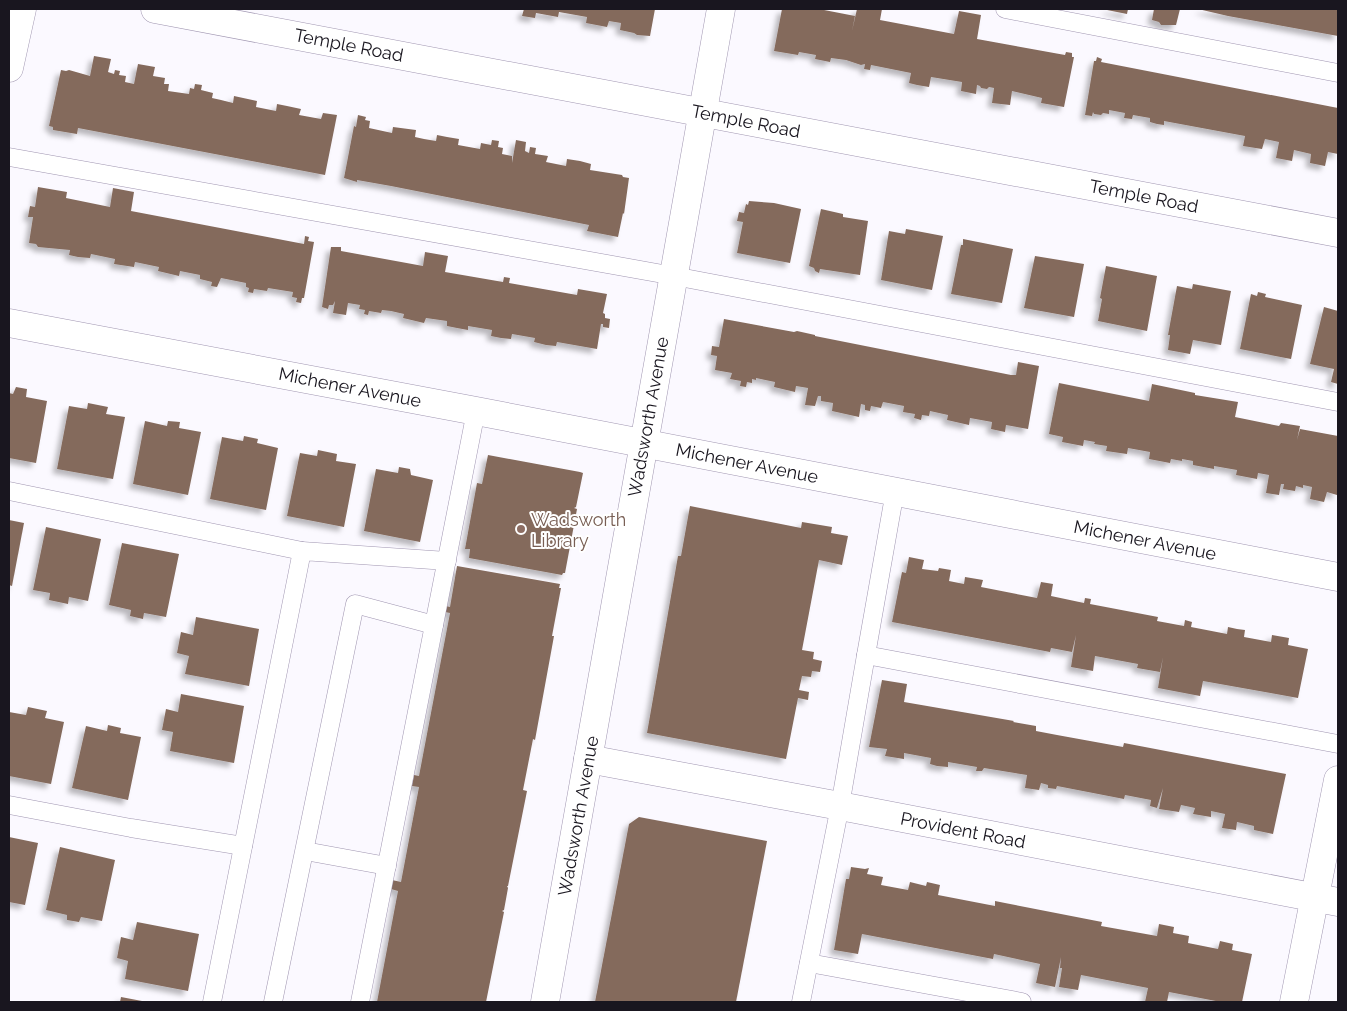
<svg xmlns="http://www.w3.org/2000/svg" width="1347" height="1011" viewBox="0 0 1347 1011" font-family="Raleway,sans-serif">
	<defs>
		<filter id="shadow"><feDropShadow dx="-4.5" dy="4.5" stdDeviation="2.5" flood-color="#0004"/></filter>
	</defs>
	<rect width="100%" height="100%" fill="#fbf9ff"/>
	<g fill="#846a5c" filter="url(#shadow)">
		<polygon points="524,9 655,9 650,36 637,35 634,33 620,30 621,23 609,21 607,27 586,23 587,17 559,12 558,17 536,13 535,18 522,16"/>
		<polygon points="782,9 819,9 855,16 852,31 857,9 882,9 880,20 954,34 959,11 981,15 977,39 1065,55 1066,52 1072,53 1072,57 1074,57 1064,107 1041,103 1042,98 1012,91 1010,105 992,103 994,88 989,87 987,89 981,88 980,86 977,85 976,94 961,91 962,82 931,77 929,87 917,85 909,83 911,73 871,65 870,70 864,69 865,64 861,65 846,60 831,58 830,62 815,59 816,55 799,52 798,55 774,51"/>
		<polygon points="1107,9 1128,9 1127,14 1107,10"/>
		<polygon points="1154,9 1180,9 1176,25 1161,25 1159,22 1152,20"/>
		<polygon points="1198,9 1338,9 1338,36 1228,16"/>
		<polygon points="94,56 111,59 108,72 114,74 115,70 120,71 119,75 126,76 125,82 134,84 138,64 155,67 153,76 165,78 164,84 169,84 168,91 189,94 190,88 194,89 195,84 202,85 201,90 213,93 212,98 221,100 233,103 234,96 257,101 256,107 276,111 277,104 287,106 301,109 299,115 321,119 323,113 337,115 325,175 78,128 77,134 53,130 53,127 49,126 61,70 66,71 69,70 90,76"/>
		<polygon points="1097,57 1102,59 1101,62 1338,108 1338,154 1328,152 1325,166 1310,163 1311,154 1294,150 1292,161 1276,158 1279,142 1265,139 1262,149 1243,146 1245,136 1164,121 1164,125 1157,124 1150,122 1150,118 1133,115 1132,119 1124,118 1125,113 1109,110 1109,114 1103,113 1101,115 1094,114 1093,112 1092,116 1085,115 1094,61 1096,61"/>
		<polygon points="358,115 366,117 365,120 370,121 369,128 392,133 393,127 416,130 415,137 424,139 436,141 437,135 447,137 459,139 458,145 480,149 481,143 491,145 492,140 499,141 498,147 503,148 502,154 512,156 512,163 516,140 526,142 525,151 529,153 530,147 536,148 535,154 548,156 546,162 566,166 567,159 580,161 591,164 590,170 622,175 623,177 629,178 624,214 623,213 618,237 587,231 589,225 391,186 357,180 357,182 344,178 354,126 356,127"/>
		<polygon points="38,187 67,192 66,198 110,207 113,188 134,192 131,211 304,244 305,236 309,237 308,241 314,242 304,298 302,298 301,303 296,302 297,298 292,297 293,292 268,288 267,291 254,289 253,293 248,292 249,288 246,287 246,283 221,278 217,287 211,286 212,282 200,279 200,275 180,271 179,276 158,271 159,267 135,262 134,267 114,264 115,259 91,254 90,258 78,257 69,255 70,250 38,247 36,244 29,243 33,217 28,217 30,206 35,207"/>
		<polygon points="749,201 774,203 801,209 790,263 737,253 743,222 737,221 739,212 744,213 746,204 748,205"/>
		<polygon points="821,209 843,214 843,217 868,221 860,275 820,269 819,273 815,271 814,268 809,266"/>
		<polygon points="906,229 943,236 932,290 881,280 889,231 905,234"/>
		<polygon points="963,239 1013,249 1002,303 951,294 961,245 963,245"/>
		<polygon points="331,247 341,247 341,251 423,266 425,252 448,256 445,272 503,282 504,277 510,278 509,283 577,295 578,289 607,294 603,313 605,314 605,318 610,319 609,328 603,327 603,324 601,324 597,349 557,342 556,346 546,345 534,342 535,338 512,334 511,339 501,338 491,336 492,330 468,326 468,330 457,328 447,326 447,321 426,318 424,323 403,318 404,314 391,311 382,310 381,313 369,311 368,315 364,314 365,310 359,309 360,305 348,303 346,315 333,313 335,301 333,305 329,305 328,309 322,307"/>
		<polygon points="1035,256 1084,264 1074,317 1024,308"/>
		<polygon points="1106,266 1157,276 1147,331 1098,321 1102,299 1100,298"/>
		<polygon points="1193,284 1231,291 1221,345 1193,340 1190,354 1168,350 1170,335 1168,335 1177,286 1192,289"/>
		<polygon points="1258,292 1266,294 1265,297 1302,305 1291,359 1240,349 1251,294 1257,296"/>
		<polygon points="1324,307 1338,311 1338,384 1331,382 1334,369 1310,364"/>
		<polygon points="724,319 794,332 797,331 815,335 815,336 1011,375 1016,375 1018,362 1039,366 1028,429 1006,425 1005,432 991,429 992,422 970,418 969,425 947,420 948,415 930,411 929,416 922,415 921,420 914,418 915,414 903,412 904,406 883,402 881,408 871,406 870,411 865,410 865,405 861,404 859,417 832,411 833,403 821,401 821,396 818,396 815,406 805,405 808,388 796,386 795,392 774,387 775,382 756,378 756,380 752,379 752,383 747,382 746,387 740,386 741,381 730,379 732,373 715,370 717,356 711,355 712,346 719,347"/>
		<polygon points="1059,383 1149,401 1152,384 1195,393 1195,395 1238,402 1235,417 1279,426 1281,423 1300,426 1297,440 1300,429 1338,436 1337,495 1327,492 1324,502 1310,499 1312,487 1303,485 1303,488 1296,486 1295,491 1283,489 1284,484 1281,484 1279,495 1266,493 1269,475 1258,473 1257,479 1236,475 1237,470 1214,466 1214,469 1193,465 1193,461 1182,459 1182,461 1171,459 1170,463 1149,459 1150,452 1128,448 1127,454 1106,451 1107,446 1094,444 1095,442 1084,440 1083,446 1062,442 1063,437 1049,434"/>
		<polygon points="16,387 27,389 26,397 47,401 36,463 9,458 9,393 13,394"/>
		<polygon points="88,403 108,407 106,414 125,417 113,479 57,469 69,406 87,409"/>
		<polygon points="145,421 167,426 168,421 180,422 179,428 201,432 188,495 133,484"/>
		<polygon points="244,436 258,439 257,443 278,448 266,510 210,499 222,437 243,441"/>
		<polygon points="318,450 337,454 336,461 356,464 344,527 287,516 300,453 317,456"/>
		<polygon points="488,455 580,472 583,473 576,507 574,508 577,509 565,573 563,573 562,575 469,558 470,549 465,549 477,483 482,484"/>
		<polygon points="399,467 410,469 411,475 433,480 420,542 364,531 376,469 398,473"/>
		<polygon points="690,506 801,528 802,522 832,527 831,533 848,536 842,565 819,560 802,650 814,652 813,659 822,661 820,672 812,671 811,677 802,676 799,690 809,692 808,700 798,698 786,759 647,733 678,556 681,556"/>
		<polygon points="9,520 24,523 12,586 9,585"/>
		<polygon points="46,527 101,539 88,601 69,597 68,604 49,600 50,593 33,590"/>
		<polygon points="122,543 179,554 166,617 144,613 143,619 130,616 131,610 109,605"/>
		<polygon points="909,557 924,560 922,569 938,571 939,568 951,570 949,581 964,584 965,577 983,580 981,587 1037,598 1041,582 1053,584 1051,596 1084,603 1085,598 1091,599 1090,604 1158,617 1157,621 1184,626 1185,620 1192,622 1191,627 1227,634 1228,627 1237,629 1245,630 1244,637 1271,642 1272,635 1289,638 1288,645 1308,649 1298,698 1203,681 1200,696 1158,688 1163,657 1160,672 1137,668 1138,664 1095,656 1093,671 1071,667 1076,635 1072,652 1051,648 1050,652 892,622 902,572 906,573"/>
		<polygon points="457,566 560,584 559,588 561,588 552,636 554,636 535,740 533,739 523,790 527,791 508,886 507,886 508,888 504,910 502,911 504,912 486,1002 377,1002 398,891 391,889 392,880 401,882 419,787 412,786 414,775 419,776 450,613 445,612 446,606 450,607"/>
		<polygon points="196,617 259,629 249,686 185,674 189,656 177,653 181,632 193,635"/>
		<polygon points="882,680 907,684 904,702 1014,721 1013,722 1036,726 1036,731 1057,735 1123,747 1124,743 1286,774 1273,834 1254,830 1254,826 1237,822 1236,830 1222,828 1225,814 1211,811 1211,817 1193,814 1195,808 1181,805 1179,812 1159,809 1163,788 1157,808 1150,806 1151,800 1125,795 1124,799 1057,786 1056,789 1048,788 1048,785 1041,783 1039,790 1025,788 1027,775 984,768 982,771 976,771 977,767 948,762 948,767 937,766 930,764 931,758 904,753 904,759 885,756 887,749 869,747"/>
		<polygon points="181,694 244,706 234,763 170,751 173,732 162,730 166,709 178,712"/>
		<polygon points="28,707 47,711 45,718 64,722 51,784 9,776 9,712 26,715"/>
		<polygon points="108,725 121,728 120,733 141,737 128,800 72,788 86,726 107,731"/>
		<polygon points="639,817 767,841 736,1002 595,1002 629,824"/>
		<polygon points="9,837 38,843 25,905 9,902"/>
		<polygon points="60,847 115,860 102,921 81,917 79,922 67,920 67,915 46,910"/>
		<polygon points="851,867 865,869 869,868 867,874 883,877 881,885 908,890 910,882 926,886 927,882 940,885 938,895 995,906 995,901 1005,903 1102,922 1101,926 1157,936 1159,924 1174,927 1173,933 1189,936 1188,943 1218,949 1220,941 1233,944 1232,950 1252,954 1242,1002 1221,1002 1169,992 1167,1002 1145,1002 1148,988 1081,975 1078,990 1059,987 1062,968 1060,968 1061,957 1055,987 1036,983 1040,964 994,954 993,959 862,934 858,954 834,950 846,879 849,879"/>
		<polygon points="137,922 199,934 188,991 125,979 128,961 117,958 121,937 133,940"/>
		<polygon points="121,997 142,1001 142,1002 120,1002"/>
	</g>
	<g fill="none" stroke-linecap="round" stroke-linejoin="round">
		<defs>
			<g id="service">
				<polyline points="1005,9 1338,73"/>
				<polyline points="9,157 674,276 1338,402"/>
				<polyline points="9,491 302,551"/>
				<polyline points="866,655 895,491"/>
				<polyline points="9,805 131,828 243,846"/>
				<polyline points="305,851 387,866"/>
				<polyline points="809,963 1022,1002"/>
				<polyline points="212,1002 302,551 447,561"/>
				<polyline points="273,1002 355,604 434,625"/>
				<polyline points="360,1002 476,411"/>
				<polyline points="801,1002 840,806 866,655 1338,744"/>
			</g>
			<g id="minor">
				<polyline points="155,9 1338,233"/>
				<polyline points="9,68 22,9"/>
				<polyline points="588,759 840,806 1338,902"/>
				<polyline points="1294,1002 1338,780"/>
			</g>
			<polyline id="tertiary" points="9,323 476,411 1338,577"/>
			<polyline id="secondary" points="545,1002 721,9"/>
		</defs>
		<use href="#service" stroke="#a096b1" stroke-width="19"/>
		<use href="#minor" stroke="#a096b1" stroke-width="29"/>
		<use href="#tertiary" stroke="#a096b1" stroke-width="29"/>
		<use href="#secondary" stroke="#a096b1" stroke-width="29"/>
		<use href="#service" stroke="#fff" stroke-width="18"/>
		<use href="#minor" stroke="#fff" stroke-width="28"/>
		<use href="#tertiary" stroke="#fff" stroke-width="28"/>
		<use href="#secondary" stroke="#fff" stroke-width="28"/>
	</g>
	<circle fill="#8d6e63" stroke="#fff" stroke-width="2" cx="521" cy="529" r="5"/>
	<g text-anchor="middle" dominant-baseline="central" stroke-width="4" stroke-linejoin="round" paint-order="stroke">
		<g font-size="18" fill="#19161f" stroke="#fff">
			<text transform="translate(349 45) rotate(11)">Temple Road</text>
			<text transform="translate(746 121) rotate(11)">Temple Road</text>
			<text transform="translate(1144 196) rotate(11)">Temple Road</text>
			<text transform="translate(350 387) rotate(11)">Michener Avenue</text>
			<text transform="translate(648 417) rotate(-80)">Wadsworth Avenue</text>
			<text transform="translate(747 463) rotate(11)">Michener Avenue</text>
			<text transform="translate(1145 540) rotate(11)">Michener Avenue</text>
			<text transform="translate(578 816) rotate(-80)">Wadsworth Avenue</text>
			<text transform="translate(963 830) rotate(11)">Provident Road</text>
		</g>
		<g font-size="18" fill="#785e54" stroke="#fff" text-anchor="start">
			<text x="531" y="519">Wadsworth<tspan x="531" dy="21">Library</tspan></text>
		</g>
	</g>
	<rect width="1347" height="1011" fill="none" stroke="#19161f" stroke-width="20"/>
</svg>
